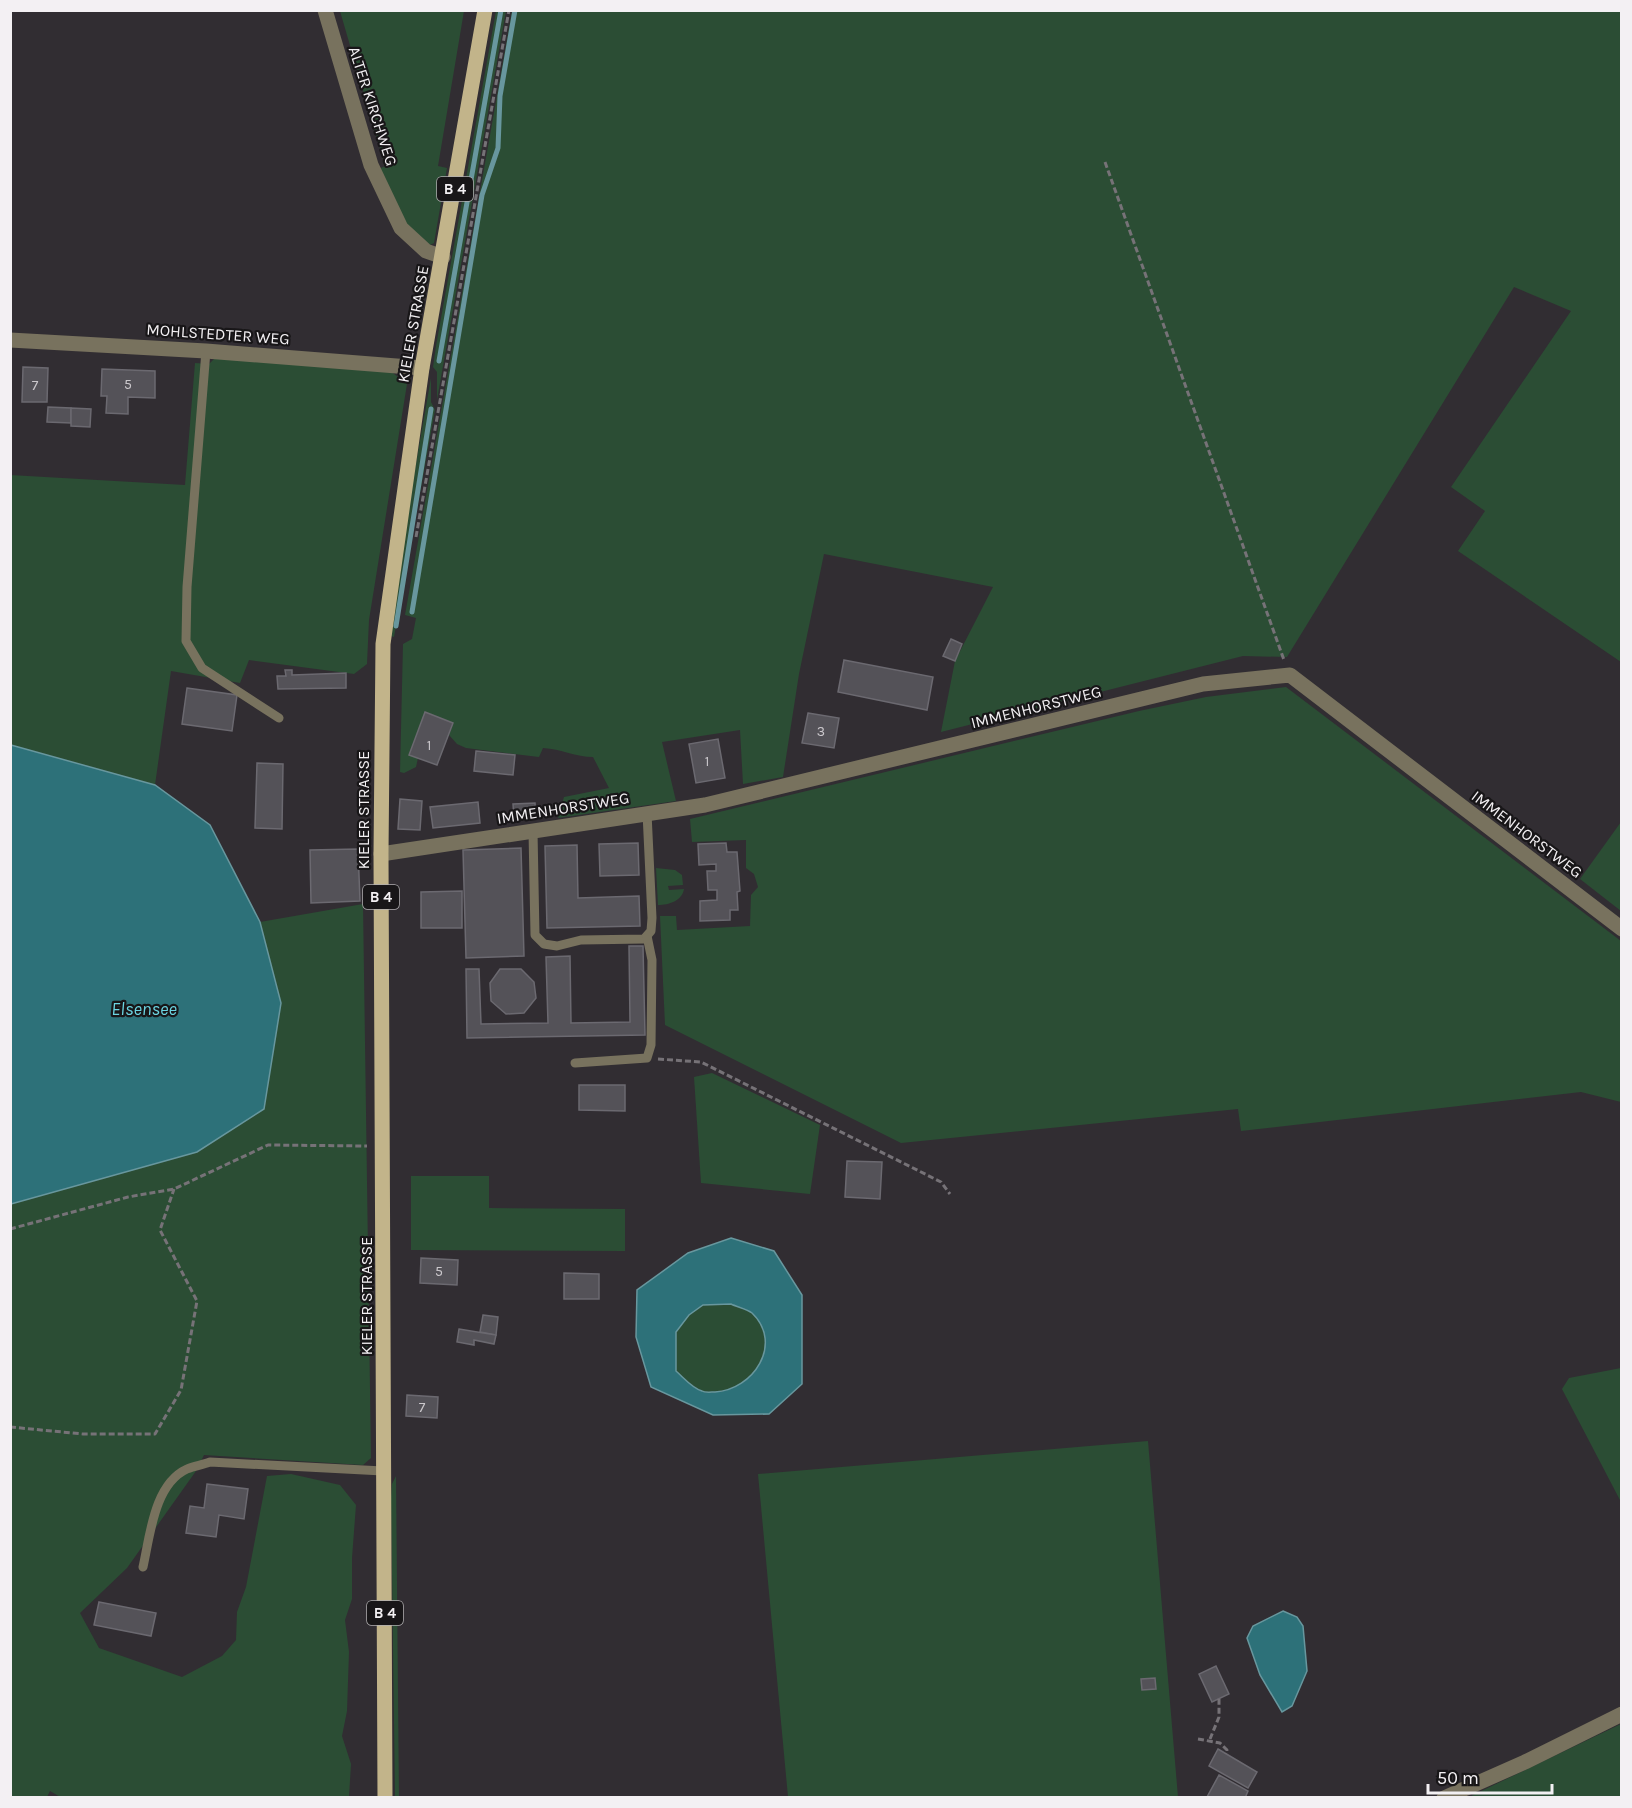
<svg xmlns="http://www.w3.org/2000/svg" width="1632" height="1808" viewBox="0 0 1632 1808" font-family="Karla,sans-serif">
	<rect width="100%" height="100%" fill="#312d32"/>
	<g fill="#2b4d34">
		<polygon points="340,11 464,11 438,166 447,168 434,243 430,245 406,224 379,169 385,166"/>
		<polygon points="496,11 506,11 437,400 437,372 433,367 436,346"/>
		<path d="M512 11H1621V662L1458 551 1485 511 1451 487 1571 311 1514 287 1287 657 1243 656 941 732 955 661 993 587 824 554 799 674 783 777 743 784 740 730 662 742 676 801 558 818 564 797 609 788 593 757C576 757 561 749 543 748L539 757 466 748 457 744 449 735 453 723 425 713 409 754 418 758 416 767 404 773 400 772 403 644 412 639 416 618 405 615Z"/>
		<polygon points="215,358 389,370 407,384 369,620 367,664 354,674 249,660 240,683 171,671 155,785 11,745 10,475 185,485 195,363 209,364"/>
		<polygon points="431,378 431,402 435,410 394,637 391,636 408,509"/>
		<polygon points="1286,687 1621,941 1621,1102 1581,1092 1241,1131 1238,1109 901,1143 665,1025 660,916 676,916 677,930 750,926 751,895 758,887 754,874 746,868 746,840 692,842 690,819 1139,711 1206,697"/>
		<polygon points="1621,822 1621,911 1580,879"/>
		<path d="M656 868 675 870 682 875 683 885 668 886 669 890 684 889C682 901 669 905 658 905Z"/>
		<polygon points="363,904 371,1458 363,1465 204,1455 196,1471 127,1568 80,1613 99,1648 182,1677 222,1656 236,1640 237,1612 246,1587 267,1476 291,1474 340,1485 356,1505 352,1558 352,1599 345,1620 349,1652 347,1711 342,1736 351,1764 349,1797 62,1798 50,1791 47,1797 11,1798 11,1204 197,1152 281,1003 260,922"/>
		<polygon points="712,1073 820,1125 810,1194 701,1183 694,1077"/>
		<polygon points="411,1176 489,1176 489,1208 625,1209 625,1251 411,1250"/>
		<path d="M731 1304C737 1307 747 1309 752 1313 784 1343 754 1390 715 1392 711 1392 705 1393 702 1391 692 1388 684 1378 676 1371V1332L689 1315 703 1305Z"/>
		<polygon points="1621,1368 1621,1502 1562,1389 1569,1378"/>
		<polygon points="1148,1441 1178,1797 788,1797 758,1474"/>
		<polygon points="396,1476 399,1798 395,1797 391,1498 392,1484"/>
		<polygon points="1621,1724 1621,1797 1469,1797"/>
	</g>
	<g fill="#2d7179" stroke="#68979e" stroke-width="1.5" fill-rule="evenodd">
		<polygon points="11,745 155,785 210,825 260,922 281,1003 264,1109 197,1152 11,1204"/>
		<path d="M731 1238 774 1251 802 1295V1384L769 1414 713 1415 651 1387 636 1337 637 1290 688 1253ZM731 1304C737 1307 747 1309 752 1313 784 1344 753 1390 715 1392 711 1392 705 1393 702 1391 692 1388 684 1378 676 1371V1332L689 1315 703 1305Z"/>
		<polygon points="1283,1611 1297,1617 1303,1626 1307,1671 1292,1706 1282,1712 1260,1675 1247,1638 1253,1626"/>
	</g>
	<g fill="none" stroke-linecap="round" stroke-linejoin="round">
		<g stroke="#68979e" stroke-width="5">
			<polyline points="439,361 501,10"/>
			<polyline points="412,612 482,195 498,148 500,96 515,10"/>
			<polyline points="396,626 431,409"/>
		</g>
	</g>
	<g fill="#545258" stroke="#6b6970" stroke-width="1.5">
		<polygon points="23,367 48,368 47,402 22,402"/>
		<polygon points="102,369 155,371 155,398 128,397 128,414 106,413 107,396 101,396"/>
		<polygon points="48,407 71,408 71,423 47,422"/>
		<polygon points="71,408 91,409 90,427 71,426"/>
		<polygon points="951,639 962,644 955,661 943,656"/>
		<polygon points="844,660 933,677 927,710 838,692"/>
		<polygon points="285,670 292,670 292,675 346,673 346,688 278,689 277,676 286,676"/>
		<polygon points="187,688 237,695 232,731 182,724"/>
		<polygon points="425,712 453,723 437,765 409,755"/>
		<polygon points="808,713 839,718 834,748 802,743"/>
		<polygon points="718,739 725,778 696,783 689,744"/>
		<polygon points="476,751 515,755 513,775 474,771"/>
		<polygon points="257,763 283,764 282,829 255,828"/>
		<polygon points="400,799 422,801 420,830 398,829"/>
		<polygon points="478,802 480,823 433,828 430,807"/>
		<polygon points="535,803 536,818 514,819 513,804"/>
		<polygon points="638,843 639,875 600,876 599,844"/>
		<polygon points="726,843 727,852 737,852 740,891 737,892 738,910 730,910 730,920 700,921 700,901 717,900 717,890 708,890 707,871 716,871 716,864 699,865 698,844"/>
		<polygon points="577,845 578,898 639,896 640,926 547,928 545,846"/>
		<polygon points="521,848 524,956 466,958 463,850"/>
		<polygon points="358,849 360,901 311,903 310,850"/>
		<polygon points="462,891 462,928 421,928 421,892"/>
		<polygon points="629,946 643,946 645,1035 467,1038 466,969 479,969 481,1024 548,1023 546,957 570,956 571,1023 630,1022"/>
		<polygon points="500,969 521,969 534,982 536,998 524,1013 506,1014 491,1001 490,983"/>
		<polygon points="579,1085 625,1085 625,1111 579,1110"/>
		<polygon points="847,1161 882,1162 880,1199 845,1197"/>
		<polygon points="421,1258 458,1260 457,1285 420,1283"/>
		<polygon points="564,1273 599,1274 599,1299 564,1299"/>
		<polygon points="483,1315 498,1317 496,1335 480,1332"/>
		<polygon points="459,1329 496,1335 494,1344 474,1340 474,1345 457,1342"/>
		<polygon points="407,1395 438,1397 437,1418 406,1416"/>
		<polygon points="207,1484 248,1489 244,1519 219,1515 216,1537 186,1533 190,1506 204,1508"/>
		<polygon points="99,1602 156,1613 151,1636 94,1625"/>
		<polygon points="1216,1666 1229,1694 1212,1702 1199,1674"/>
		<polygon points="1155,1678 1156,1689 1142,1690 1141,1679"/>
		<polygon points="1218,1749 1257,1772 1248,1788 1209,1766"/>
		<polygon points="1219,1775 1248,1791 1245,1798 1207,1797"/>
	</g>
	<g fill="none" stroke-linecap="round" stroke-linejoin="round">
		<g stroke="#767277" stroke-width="3" stroke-dasharray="6 3" stroke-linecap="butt">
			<polyline points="1105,162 1284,660"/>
			<polyline points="416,537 509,10"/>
			<polyline points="658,1059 701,1062 941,1182 950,1194"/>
			<polyline points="10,1229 128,1197 174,1189 268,1145 367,1146"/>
			<polyline points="10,1427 83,1434 155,1434 181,1390 197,1301 160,1230 174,1189"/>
			<polyline points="1198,1739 1220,1743 1227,1750 1226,1754"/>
			<polyline points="1210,1739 1219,1717 1219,1698"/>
		</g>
		<g stroke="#78725e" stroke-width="9">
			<polyline points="206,351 187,587 186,641 202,668 279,718"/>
			<polyline points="533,831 535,935 544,944 557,946 581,940 644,939 651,931 652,918 647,813"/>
			<polyline points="575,1063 647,1058 651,1045 652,960 647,936"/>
			<path d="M143 1567C150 1536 154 1484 187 1469 194 1466 202 1465 210 1462L383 1471"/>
		</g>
		<g stroke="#78725e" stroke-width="15">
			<polyline points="325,10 371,165 401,228 426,251 443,257"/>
			<polyline points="10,340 206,351 422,368"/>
			<polyline points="381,854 705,805 1203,684 1290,675 1622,929"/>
			<polyline points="1444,1798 1525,1762 1622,1714"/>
		</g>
		<polyline stroke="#c2b48a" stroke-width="15" points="385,1798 381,854 383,644 422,368 485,10"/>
	</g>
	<g text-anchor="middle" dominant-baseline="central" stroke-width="4.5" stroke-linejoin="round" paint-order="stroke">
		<g font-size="14" fill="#cbc8cc">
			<text x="128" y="384">5</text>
			<text x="35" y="385">7</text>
			<text x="821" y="731">3</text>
			<text x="429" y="745">1</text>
			<text x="707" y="761">1</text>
			<text x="439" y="1271">5</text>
			<text x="422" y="1407">7</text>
		</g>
		<g fill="#181618" stroke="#b1afb1" stroke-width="1.5">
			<rect x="437" y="177" width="36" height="24" rx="4.5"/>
			<rect x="363" y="885" width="36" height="24" rx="4.5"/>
			<rect x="367" y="1601" width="36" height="24" rx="4.5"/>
		</g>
		<g font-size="15" font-weight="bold" fill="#f3f0f3">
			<text x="455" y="189">B 4</text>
			<text x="381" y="897">B 4</text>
			<text x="385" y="1613">B 4</text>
		</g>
		<g font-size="16" fill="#f3f0f3" stroke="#181618">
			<text transform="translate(373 106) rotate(72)">ALTER KIRCHWEG</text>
			<text transform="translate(413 324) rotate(-80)">KIELER STRASSE</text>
			<text transform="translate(218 334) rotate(4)">MOHLSTEDTER WEG</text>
			<text transform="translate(1036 707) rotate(-14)">IMMENHORSTWEG</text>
			<text transform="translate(563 808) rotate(-9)">IMMENHORSTWEG</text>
			<text transform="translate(363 810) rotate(-90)">KIELER STRASSE</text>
			<text transform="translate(1527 834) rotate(37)">IMMENHORSTWEG</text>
			<text transform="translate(366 1296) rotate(-90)">KIELER STRASSE</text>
		</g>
		<g font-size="18" font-style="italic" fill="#6cd5e2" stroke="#181618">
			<text x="144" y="1009">Elsensee</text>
		</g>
	</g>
	<rect width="1632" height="1808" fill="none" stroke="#f3f0f3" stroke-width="24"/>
	<path d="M1428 1784v9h124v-9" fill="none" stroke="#f3f0f3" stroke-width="3"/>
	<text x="1437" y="1784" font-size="18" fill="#f3f0f3" stroke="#181618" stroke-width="4.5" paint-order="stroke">50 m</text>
</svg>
